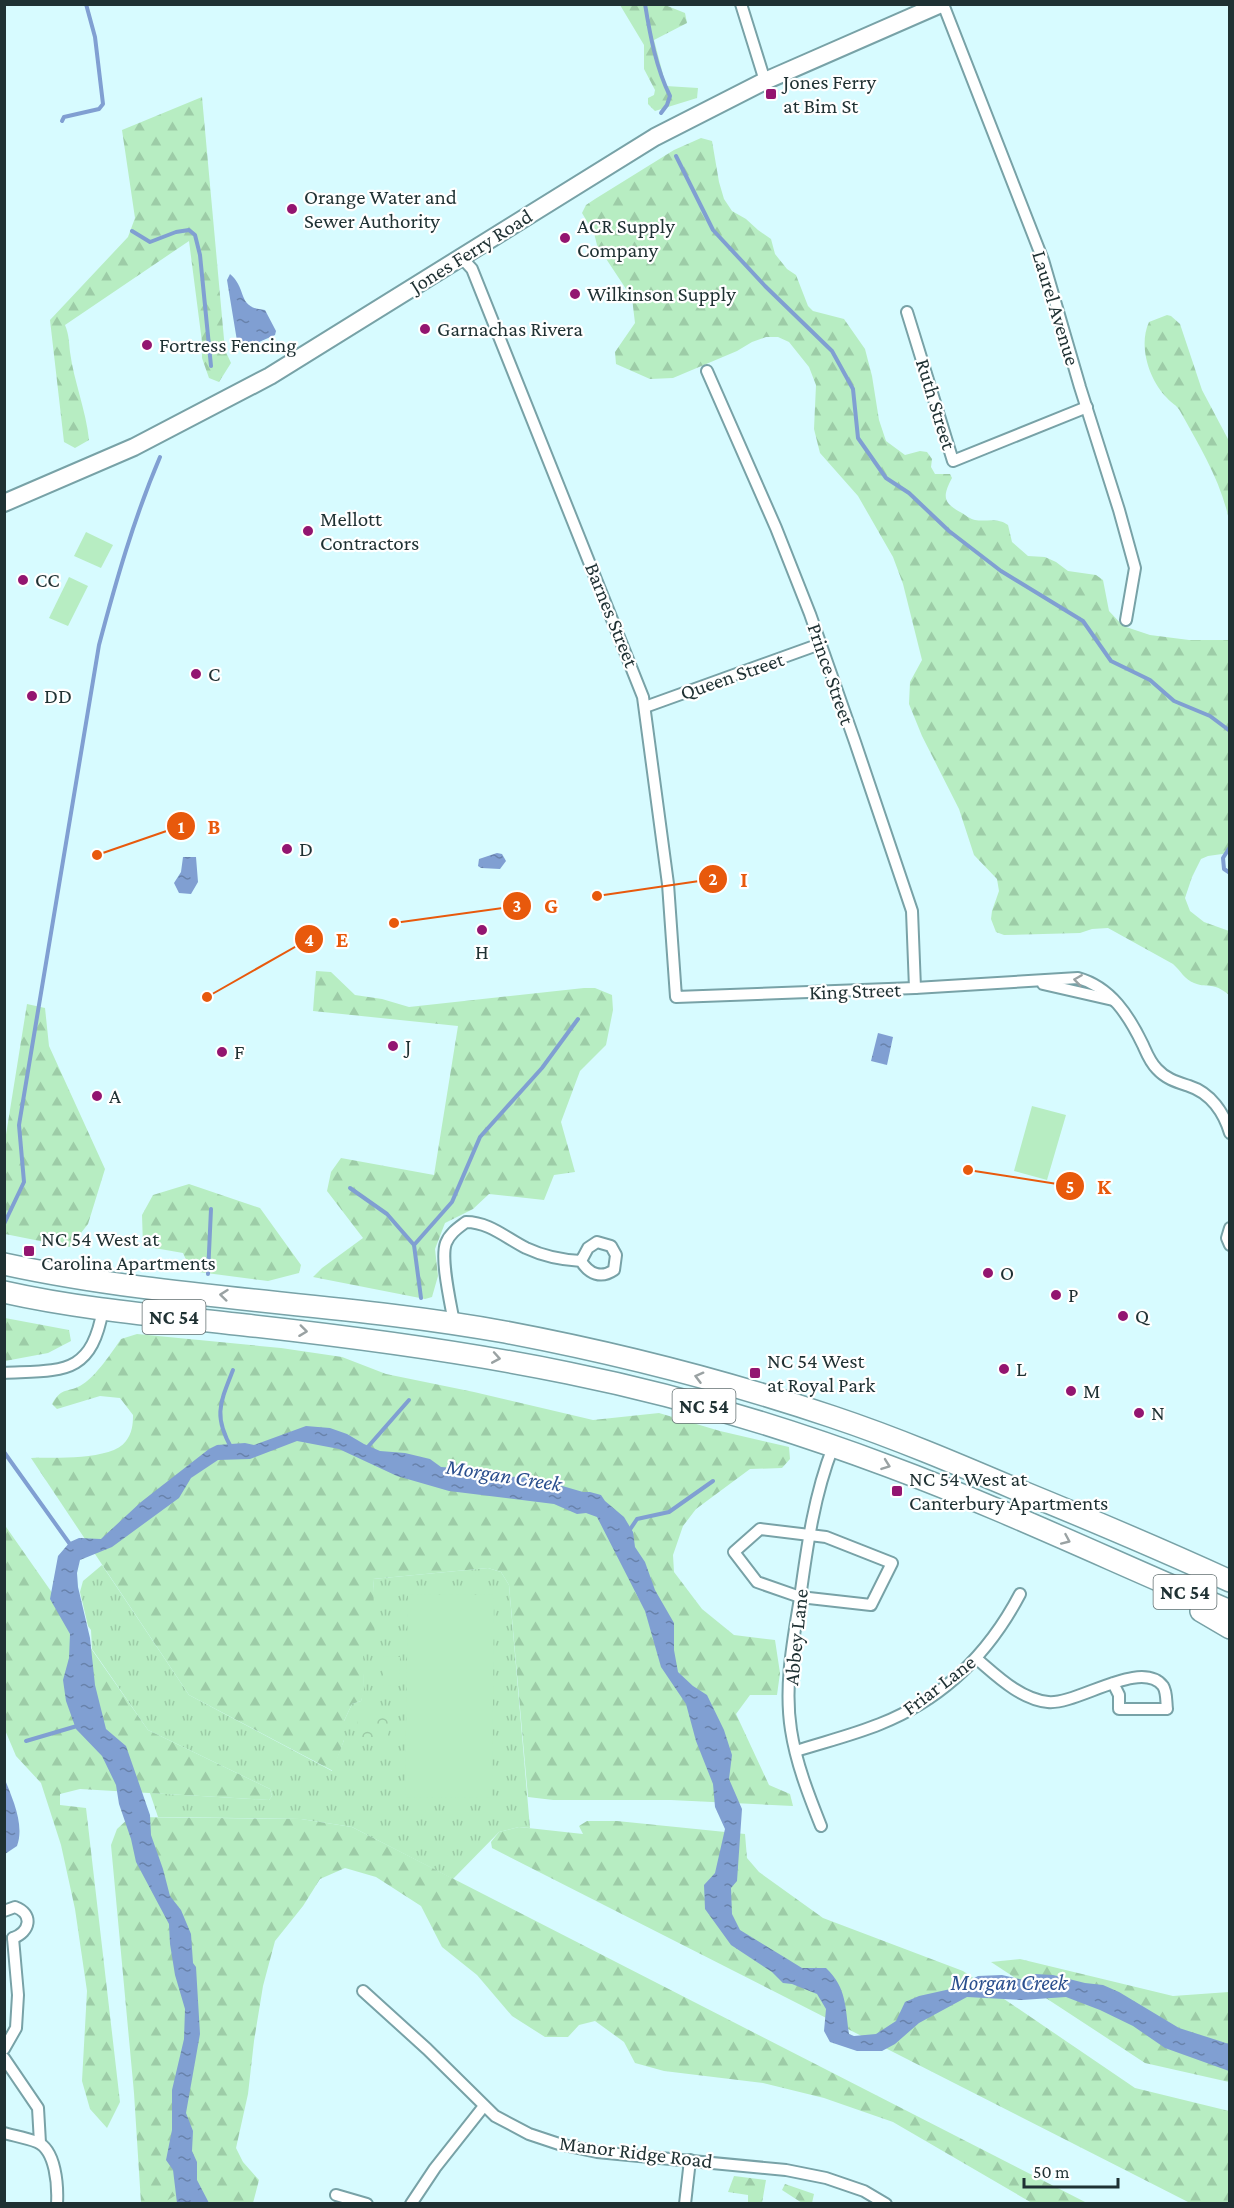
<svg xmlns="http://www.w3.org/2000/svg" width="1234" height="2208" viewBox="0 0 1234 2208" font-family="'Crimson Pro',serif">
	<defs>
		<pattern id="grass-tufts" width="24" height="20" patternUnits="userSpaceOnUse" patternTransform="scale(1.5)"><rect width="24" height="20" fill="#b7edc2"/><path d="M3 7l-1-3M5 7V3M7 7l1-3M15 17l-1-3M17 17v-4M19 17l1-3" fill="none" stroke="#9dcca7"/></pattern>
		<pattern id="forest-firs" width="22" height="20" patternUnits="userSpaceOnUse" patternTransform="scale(1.5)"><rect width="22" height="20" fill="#b7edc2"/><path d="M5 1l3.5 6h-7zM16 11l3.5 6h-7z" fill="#9dcca7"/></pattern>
		<pattern id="park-crowns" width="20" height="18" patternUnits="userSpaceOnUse" patternTransform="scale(1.5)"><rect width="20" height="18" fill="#b7edc2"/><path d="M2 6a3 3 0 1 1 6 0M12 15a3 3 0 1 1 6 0" fill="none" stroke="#9dcca7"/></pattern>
		<pattern id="water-ripples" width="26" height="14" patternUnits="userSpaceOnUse" patternTransform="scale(1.5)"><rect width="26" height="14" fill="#809fd2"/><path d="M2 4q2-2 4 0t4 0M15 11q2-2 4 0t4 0" fill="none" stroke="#6882ab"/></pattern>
	</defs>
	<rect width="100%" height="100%" fill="#d7fbff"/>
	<path fill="url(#grass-tufts)" d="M102 1565 189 1695 332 1771 344 1740V1721L352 1704 361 1701C366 1684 361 1666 363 1649 366 1625 375 1604 373 1579L488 1568 501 1572 509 1585 530 1828 519 1827 499 1832 453 1879 352 1827 301 1819 158 1817 150 1793 269 1800 272 1796 270 1789 148 1730 92 1649 91 1630 88 1626 80 1592 83 1581Z"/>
	<g fill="url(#forest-firs)">
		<polygon points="620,5 665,5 685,13 687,23 654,40 666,86 698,88 697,98 655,111 648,104 648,98 654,95 655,90 644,69 644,45"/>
		<path d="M202 97 225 350 231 363 219 382 209 378 202 358V342L189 241 65 325C69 335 69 342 70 352 74 382 86 410 89 440L75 448 64 442 50 320 128 237 135 218 122 130Z"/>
		<path d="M701 138 712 141 719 182 724 199 732 211 746 219 758 230 771 239 775 254 787 269 796 275 808 306 813 311 844 319 865 349 872 376 879 420 886 441 905 455 920 451 927 452 932 459 931 467 935 474H950L952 478C942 497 943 503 962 513 965 515 970 519 975 520 987 522 997 517 1008 525L1012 542 1028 556 1045 557 1056 562 1068 571 1096 575 1103 580 1109 611 1123 626 1150 635 1189 640H1229V853L1208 856 1201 859 1192 877 1185 898 1190 911 1204 922 1229 931V995C1212 981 1210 989 1194 983 1185 980 1180 970 1173 964L1108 928 1092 929 1080 933 1004 935 996 932 991 919 992 911 999 891 997 879 974 855 959 809 922 736 909 704 910 682 922 660 903 584 893 557 858 496 820 453 814 429 816 385 809 367 789 342 778 337H766L752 342 737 351 673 378 650 379 616 364 615 352 635 323 632 298 597 245 594 233 582 213 586 205 595 199 674 150Z"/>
		<path d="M1167 315 1171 316 1180 324 1202 390 1229 441V520C1221 481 1199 445 1180 411 1177 405 1171 403 1167 398 1149 380 1138 346 1149 322Z"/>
		<polygon points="316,971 331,972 355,995 382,999 409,1007 584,988 595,988 612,995 613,1010 606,1045 580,1071 561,1122 575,1172 554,1175 544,1200 489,1194 473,1209 445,1223 435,1249 438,1276 432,1297 425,1299 313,1277 322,1268 363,1238 327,1191 331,1172 341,1158 434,1175 458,1026 313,1011"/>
		<polygon points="27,1004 45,1008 49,1046 105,1169 88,1224 70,1247 5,1234 5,1141"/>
		<polygon points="189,1184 260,1208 301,1265 299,1273 268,1281 191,1271 183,1253 143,1246 142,1215 153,1195"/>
		<polygon points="5,1318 69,1330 71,1341 48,1353 5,1361"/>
		<path d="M137 1334 281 1348 342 1357 386 1374 474 1392 593 1420 659 1413 720 1431 789 1447 790 1459 782 1468 750 1469 696 1509 683 1526 673 1555 674 1572 702 1609 734 1635 775 1640 780 1673 777 1695H750L736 1714 769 1785 790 1794 793 1806 671 1800H553L528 1797 509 1585 501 1572 488 1568 373 1579 375 1641 363 1650 364 1692 361 1701 352 1704 344 1721V1740L333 1771 189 1695 31 1458C53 1457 112 1461 126 1441 132 1433 133 1425 133 1415L120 1398 100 1396 57 1409 52 1404C63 1385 68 1394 83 1384 95 1377 113 1351 121 1339Z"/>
		<polygon points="4,1524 148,1730 270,1789 272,1796 269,1800 80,1789 60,1794 60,1805 86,1808 120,2102 107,2128 90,2109 82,2081 87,1991 75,1909 61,1845 41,1783 16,1756 5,1730"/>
		<polygon points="130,1817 301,1819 352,1827 1087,2203 1032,2203 893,2122 824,2098 763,2083 664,2071 635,2063 624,2042 595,2021 579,2025 568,2037 545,2037 512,2016 477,1975 442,1947 421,1906 376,1877 345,1868 320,1879 303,1906 275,1941 263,1986 254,2041 248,2094 236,2148 243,2162 259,2180 253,2203 141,2203 134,2093 111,1845 117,1829"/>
		<polygon points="587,1821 617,1821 745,1834 747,1858 759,1872 823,1918 963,1971 1135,2088 1229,2111 1229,2203 1190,2203 492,1848 491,1842 499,1832 519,1827 583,1834 579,1826"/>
		<polygon points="1020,1959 1173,1996 1229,1992 1229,2082 1145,2063 991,1962"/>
		<polygon points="734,2176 766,2180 762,2203 748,2203 748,2195 728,2192"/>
		<polygon points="785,2184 814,2194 812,2203 802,2203 782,2190"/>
	</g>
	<polygon fill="url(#park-crowns)" points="358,1712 390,1715 387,1745 357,1739"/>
	<g fill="#b7edc2">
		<polygon points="86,532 113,545 101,568 74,556"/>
		<polygon points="69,577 88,586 68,626 49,618"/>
		<polygon points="1032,1106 1066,1115 1047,1180 1014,1171"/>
		<polygon points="408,1594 494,1595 492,1798 405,1797"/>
		<polygon points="383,1656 400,1657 399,1686 383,1685"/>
		<polygon points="202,2178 216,2203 162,2204"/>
	</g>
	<g fill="url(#water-ripples)">
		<path d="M230 274C248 289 236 308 265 310L276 331 275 335 243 349 238 347 227 280Z"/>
		<polygon points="497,853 502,854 506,861 500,869 481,868 478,866 479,859"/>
		<polygon points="183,857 196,857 198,882 191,894 179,893 174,883 181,872"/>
		<polygon points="878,1033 893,1037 887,1065 871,1061"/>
		<path d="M306 1426 330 1428 347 1434 364 1444 380 1451 405 1453 430 1459 441 1467 470 1469 500 1476 535 1478 583 1492H590L601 1495 605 1501 624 1517 633 1532 635 1547 645 1562 655 1590 674 1623V1650L678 1672 693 1686 707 1695 724 1730 732 1755 729 1779 742 1809 737 1881 731 1888 732 1914 740 1930 802 1968H826C847 1988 845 2007 849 2034L854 2036 876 2034 896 2021 905 2002 919 1996 955 1988 978 1976 1002 1975 1028 1981 1035 1974 1053 1975 1085 1983 1103 1985 1119 1992 1179 2028 1229 2044V2071L1165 2048 1133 2026 1100 2010 1066 1997 1022 2000 967 1997 919 2023 895 2044 882 2051H857L830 2042 824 2031 826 2009 817 1994 792 1984 783 1983 772 1972 731 1945 705 1909 704 1885 715 1873 725 1829 715 1807 713 1784 696 1741 686 1704 661 1667 645 1611 597 1517 586 1513 577 1514 554 1504 449 1491 397 1476 339 1449 297 1441 250 1459 218 1460 191 1478 179 1498 112 1547 80 1560 77 1573 78 1587 90 1638 95 1685 106 1729 126 1746 150 1815 151 1835 163 1869 170 1896 181 1910 191 1934 193 1963 196 1967 200 2034 186 2113 193 2131 192 2151 197 2162V2180L209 2203H177L173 2170 166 2160 172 2130V2090L184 2039 185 2009 175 1975 170 1944 169 1924 136 1862 131 1839 119 1804 116 1785 102 1756 76 1729 66 1701 63 1680 69 1658 70 1634 50 1599 58 1556 70 1542 79 1538 101 1539 141 1502 209 1449 217 1445 245 1443 254 1445Z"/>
		<path d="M4 1777C12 1798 25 1824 17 1846L5 1854Z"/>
	</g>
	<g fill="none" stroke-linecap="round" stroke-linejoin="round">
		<g stroke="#809fd2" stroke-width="4">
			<path d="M645 4C650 35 656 68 670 96L667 105 661 113"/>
			<polyline points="62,121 64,117 99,109 103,104 95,37 86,4"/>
			<polyline points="676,156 713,230 765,286 832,351 853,389 858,438 886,478 909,493 949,531 1001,571 1083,621 1111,661 1150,680 1174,701 1210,716 1230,731"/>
			<polyline points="132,231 150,242 176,232 189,230 195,235 200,255 211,366"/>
			<polyline points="1230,847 1223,858 1224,869 1230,873"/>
			<polyline points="350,1188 387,1214 414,1245"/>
			<path d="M4 1224 24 1182 19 1125 99 645C116 581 134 518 160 457"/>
			<polyline points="208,1274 211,1209"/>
			<polyline points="421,1298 414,1245 452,1202 480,1137 542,1068 578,1019"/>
			<path d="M232 1449C213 1416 220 1403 233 1370"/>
			<polyline points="366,1449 409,1400"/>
			<polyline points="4,1452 72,1547"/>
			<polyline points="629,1531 637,1519 669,1512 713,1481"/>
			<polyline points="26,1741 77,1726"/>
		</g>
		<defs>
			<g id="street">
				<polyline points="741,4 765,81"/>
				<polyline points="943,4 1043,260 1080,387 1119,510 1135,568 1126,620"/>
				<path d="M461 257 472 269 643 697 668 884 676 997 915 988 1078 978C1111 987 1129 1016 1143 1045 1147 1054 1150 1062 1157 1069 1166 1079 1177 1082 1189 1086 1211 1093 1224 1113 1230 1133"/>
				<polyline points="907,312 953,461 1087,407"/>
				<polyline points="707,371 776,528 810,614 855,742 912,911 915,988"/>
				<polyline points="645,707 820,644"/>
				<polyline points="1043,984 1113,1000"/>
				<polyline points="1230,1228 1227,1238 1230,1245"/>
				<path d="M454 1323C451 1305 440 1259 446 1243 450 1233 458 1228 466 1222 489 1222 506 1238 526 1248 543 1256 562 1260 581 1261 589 1274 601 1279 614 1270L616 1255 611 1246 597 1242 588 1248 581 1261"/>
				<path d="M4 1373C63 1370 91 1376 103 1309"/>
				<polygon points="760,1529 826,1537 892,1563 871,1605 800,1597 757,1582 734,1552"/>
				<path d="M977 1659C997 1676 1020 1699 1048 1702 1077 1705 1141 1658 1163 1686 1167 1692 1166 1702 1167 1709H1119V1695L1113 1683"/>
				<path d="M796 1751C824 1742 853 1735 880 1724 943 1699 989 1653 1020 1594"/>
				<path d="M821 1826C809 1796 796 1763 791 1730 784 1686 793 1641 800 1598 807 1547 814 1495 833 1447"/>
				<path d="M4 1911 15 1907C34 1914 30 1932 13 1938"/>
				<polyline points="363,1991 427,2049 495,2116 529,2134 559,2144 597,2152 786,2170 826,2178 864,2191 886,2204"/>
				<polyline points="4,2049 16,2028 18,1995 13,1938"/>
				<polyline points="4,2058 38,2108 40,2143"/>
				<path d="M4 2133C15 2136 27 2138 37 2142 56 2150 58 2186 57 2204"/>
				<polyline points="336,2195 367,2204"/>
				<polyline points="411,2204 435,2168 484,2106"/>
				<polyline points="685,2204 690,2160"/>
			</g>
			<polyline id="secondary" points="4,503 134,447 270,376 655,137 765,81 941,4"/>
			<g id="highway">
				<path d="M4 1264C169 1300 340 1302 505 1332 616 1353 726 1381 833 1417 896 1438 957 1464 1018 1490 1089 1519 1160 1549 1230 1581"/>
				<path d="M4 1292C84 1310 165 1316 245 1325 354 1337 462 1351 568 1373 677 1395 784 1427 888 1466 1004 1509 1116 1563 1230 1611"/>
				<polyline points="1201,1611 1230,1628"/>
			</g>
		</defs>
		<use href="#street" stroke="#78a2a7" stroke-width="14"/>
		<use href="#secondary" stroke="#78a2a7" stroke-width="20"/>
		<use href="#highway" stroke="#78a2a7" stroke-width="24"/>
		<use href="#street" stroke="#fff" stroke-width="10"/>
		<use href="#secondary" stroke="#fff" stroke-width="16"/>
		<use href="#highway" stroke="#fff" stroke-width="21"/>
	</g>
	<defs><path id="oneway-chevron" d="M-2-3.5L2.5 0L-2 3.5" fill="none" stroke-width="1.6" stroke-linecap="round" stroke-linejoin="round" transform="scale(1.5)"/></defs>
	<g stroke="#9aa2a3">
		<use href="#oneway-chevron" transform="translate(1078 980) rotate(-172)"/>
		<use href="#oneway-chevron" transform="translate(224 1295) rotate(-174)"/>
		<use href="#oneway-chevron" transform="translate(303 1331) rotate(7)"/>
		<use href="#oneway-chevron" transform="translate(496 1358) rotate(10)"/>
		<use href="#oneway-chevron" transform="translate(699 1377) rotate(-165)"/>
		<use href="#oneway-chevron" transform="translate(886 1465) rotate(20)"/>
		<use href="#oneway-chevron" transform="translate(1066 1540) rotate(24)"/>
	</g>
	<g fill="#931570" stroke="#fff" stroke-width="2">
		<rect x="765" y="88" width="12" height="12" rx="3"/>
		<circle cx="292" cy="209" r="6"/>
		<circle cx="565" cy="238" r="6"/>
		<circle cx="575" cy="294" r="6"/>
		<circle cx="425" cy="329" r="6"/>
		<circle cx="147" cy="345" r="6"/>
		<circle cx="308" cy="531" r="6"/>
		<circle cx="23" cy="580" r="6"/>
		<circle cx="196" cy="674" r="6"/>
		<circle cx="32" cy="696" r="6"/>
		<circle cx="287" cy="849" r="6"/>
		<circle cx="482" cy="930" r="6"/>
		<circle cx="393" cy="1046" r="6"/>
		<circle cx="222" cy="1052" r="6"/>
		<circle cx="97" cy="1096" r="6"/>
		<rect x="23" y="1245" width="12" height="12" rx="3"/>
		<circle cx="988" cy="1273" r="6"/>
		<circle cx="1056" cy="1295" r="6"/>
		<circle cx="1123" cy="1316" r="6"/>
		<circle cx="1004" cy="1369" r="6"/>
		<rect x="749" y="1367" width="12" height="12" rx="3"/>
		<circle cx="1071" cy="1391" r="6"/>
		<circle cx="1139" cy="1413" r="6"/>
		<rect x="891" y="1485" width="12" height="12" rx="3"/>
	</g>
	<g text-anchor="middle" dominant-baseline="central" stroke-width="4.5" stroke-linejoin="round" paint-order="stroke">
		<g fill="#fff" stroke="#626f70" stroke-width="1.5">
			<rect x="142.5" y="1300" width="63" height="34" rx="4.5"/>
			<rect x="672.5" y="1389" width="63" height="34" rx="4.5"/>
			<rect x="1153.5" y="1575" width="63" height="34" rx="4.5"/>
		</g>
		<g font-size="20" font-weight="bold" fill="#1f3133">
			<text x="174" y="1317">NC 54</text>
			<text x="704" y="1406">NC 54</text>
			<text x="1185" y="1592">NC 54</text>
		</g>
		<g font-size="21" fill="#1f3133" stroke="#fff" text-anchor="start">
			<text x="783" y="82">Jones Ferry<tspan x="783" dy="24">at Bim St</tspan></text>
			<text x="304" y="197">Orange Water and<tspan x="304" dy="24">Sewer Authority</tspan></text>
			<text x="577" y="226">ACR Supply<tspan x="577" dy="24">Company</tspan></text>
			<text x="587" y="294">Wilkinson Supply</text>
			<text x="437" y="329">Garnachas Rivera</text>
			<text x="159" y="345">Fortress Fencing</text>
			<text x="320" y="519">Mellott<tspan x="320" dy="24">Contractors</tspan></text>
			<text x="35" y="580">CC</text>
			<text x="208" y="674">C</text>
			<text x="44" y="696">DD</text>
			<text x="299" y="849">D</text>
			<text x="482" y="952" text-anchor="middle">H</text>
			<text x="405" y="1046">J</text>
			<text x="234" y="1052">F</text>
			<text x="109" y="1096">A</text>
			<text x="41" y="1239">NC 54 West at<tspan x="41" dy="24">Carolina Apartments</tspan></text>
			<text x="1000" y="1273">O</text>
			<text x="1068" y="1295">P</text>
			<text x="1135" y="1316">Q</text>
			<text x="767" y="1361">NC 54 West<tspan x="767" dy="24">at Royal Park</tspan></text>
			<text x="1016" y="1369">L</text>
			<text x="1083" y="1391">M</text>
			<text x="1151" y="1413">N</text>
			<text x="909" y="1479">NC 54 West at<tspan x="909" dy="24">Canterbury Apartments</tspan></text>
		</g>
		<g font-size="21" fill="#1f3133" stroke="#fff">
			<text transform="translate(471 251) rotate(-32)">Jones Ferry Road</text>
			<text transform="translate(1056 308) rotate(73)">Laurel Avenue</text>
			<text transform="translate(936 404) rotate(73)">Ruth Street</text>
			<text transform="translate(612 615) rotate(68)">Barnes Street</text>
			<text transform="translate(831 674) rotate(71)">Prince Street</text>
			<text transform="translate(732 676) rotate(-19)">Queen Street</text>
			<text transform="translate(855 991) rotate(-2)">King Street</text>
			<text transform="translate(796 1637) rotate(-84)">Abbey Lane</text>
			<text transform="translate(939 1685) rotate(-37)">Friar Lane</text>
			<text transform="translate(636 2152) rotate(7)">Manor Ridge Road</text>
		</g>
		<g font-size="22" font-style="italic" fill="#2a4f8e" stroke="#fff">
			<text transform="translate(504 1475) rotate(9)">Morgan Creek</text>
			<text x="1009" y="1982">Morgan Creek</text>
		</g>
	</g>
	<path fill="none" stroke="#e8590c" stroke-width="2" d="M97 855L181 826M597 896L713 879M394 923L517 906M207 997L309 939M968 1170L1070 1186"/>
	<g fill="#e8590c" stroke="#fff" stroke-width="2">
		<circle cx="97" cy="855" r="6"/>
		<circle cx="597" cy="896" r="6"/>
		<circle cx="394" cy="923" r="6"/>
		<circle cx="207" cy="997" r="6"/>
		<circle cx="968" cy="1170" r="6"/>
		<circle cx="181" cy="826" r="15"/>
		<circle cx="713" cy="879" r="15"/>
		<circle cx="517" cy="906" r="15"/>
		<circle cx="309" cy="939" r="15"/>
		<circle cx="1070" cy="1186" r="15"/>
	</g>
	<g font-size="18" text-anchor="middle" font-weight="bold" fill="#fff">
		<text x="181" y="833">1</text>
		<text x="713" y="885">2</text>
		<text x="517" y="912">3</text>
		<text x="309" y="946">4</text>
		<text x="1070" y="1193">5</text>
	</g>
	<g font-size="22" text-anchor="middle" font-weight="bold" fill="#e8590c" stroke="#fff" stroke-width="4.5" stroke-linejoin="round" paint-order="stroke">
		<text x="214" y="834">B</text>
		<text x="744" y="887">I</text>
		<text x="551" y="913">G</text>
		<text x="342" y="947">E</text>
		<text x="1104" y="1194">K</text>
	</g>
	<rect width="1234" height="2208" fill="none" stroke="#1f3133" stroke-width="12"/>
	<path d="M1024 2178v9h94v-9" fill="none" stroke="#1f3133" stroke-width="3"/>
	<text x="1033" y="2178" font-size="18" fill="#1f3133" stroke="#ffffff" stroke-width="4.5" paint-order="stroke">50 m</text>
</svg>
